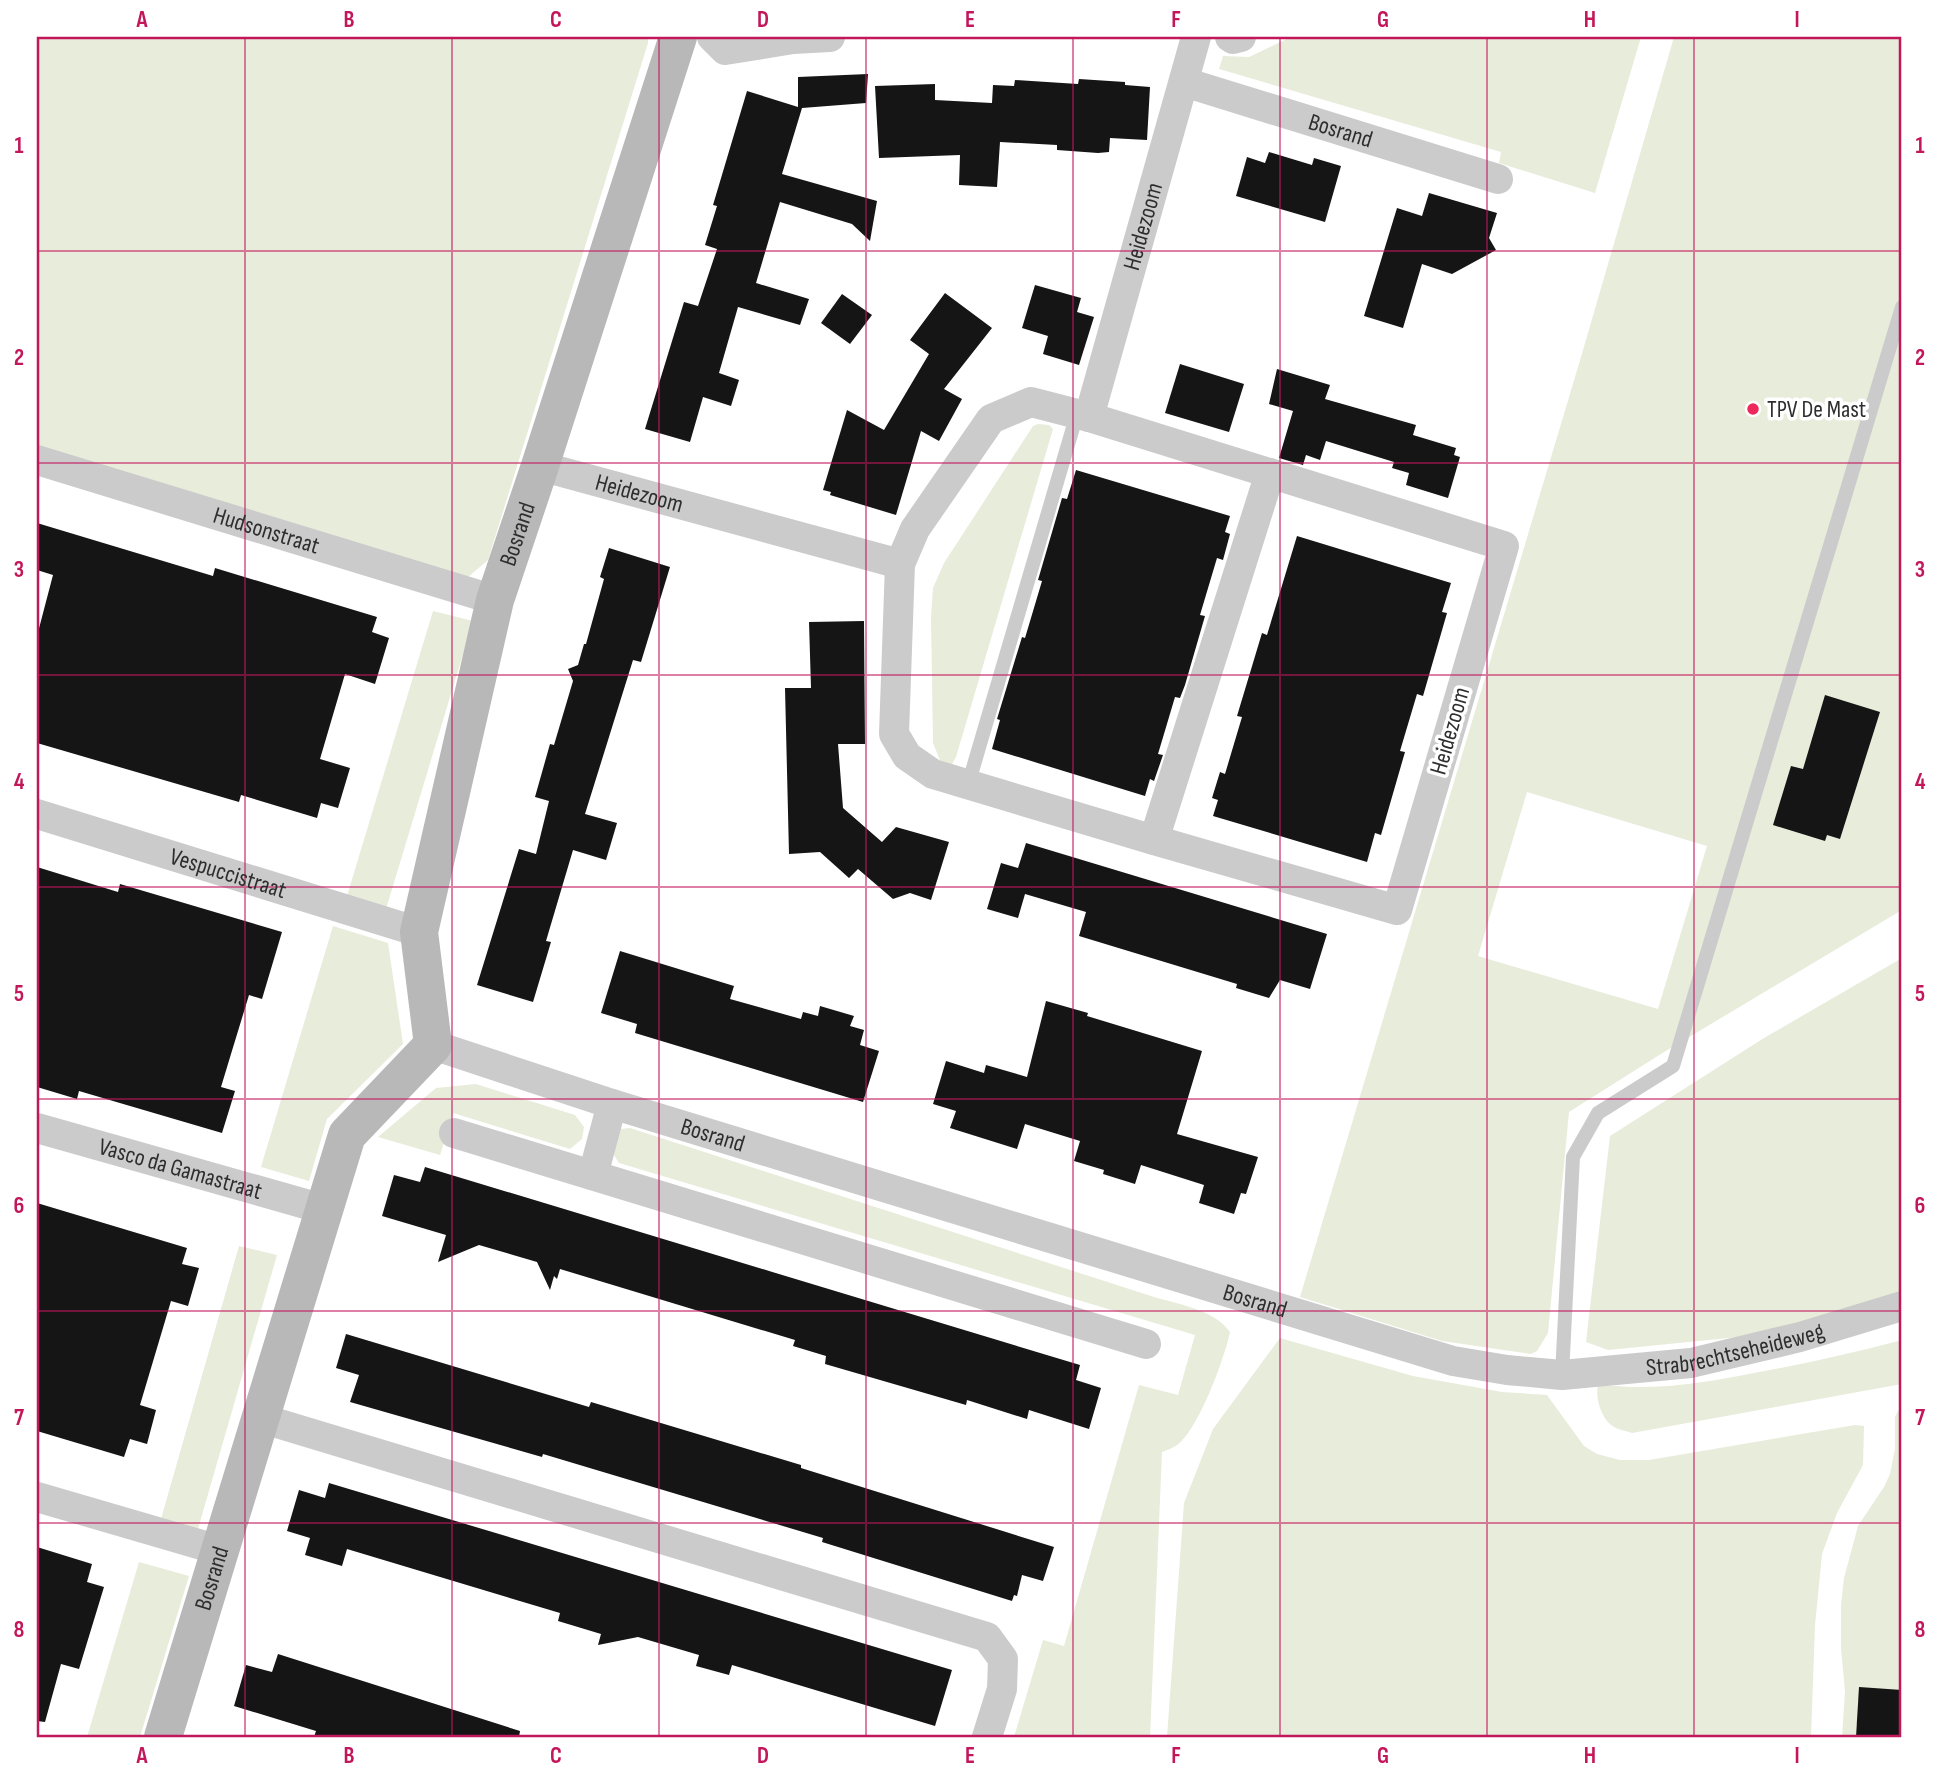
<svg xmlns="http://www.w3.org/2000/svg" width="1939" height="1774" viewBox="0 0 1939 1774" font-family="'Sofia Sans Condensed',sans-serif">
	<rect width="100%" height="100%" fill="#fff"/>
	<g fill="#e8ecdb" fill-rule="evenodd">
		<polygon points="37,37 648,37 648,43 488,560 467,578 449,574 37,445"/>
		<polygon points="1291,37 1641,37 1595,193 1499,163 1501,152 1219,69 1223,56 1249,57"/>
		<path d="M1674 37H1902V910L1664 1052 1569 1112 1548 1333 1537 1351 1531 1354 1442 1341 1300 1297 1581 357ZM1527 792 1707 846 1658 1009 1478 956Z"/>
		<polygon points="1038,424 1049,425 1053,429 956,757 950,768 941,763 933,743 931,617 933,588 944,563 1033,426"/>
		<polygon points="433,611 473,621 386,909 347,896"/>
		<polygon points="333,926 388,943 403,1044 327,1119 309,1181 261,1167"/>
		<polygon points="1902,958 1902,1295 1749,1336 1608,1350 1586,1342 1610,1136 1764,1038"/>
		<polygon points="476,1084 575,1115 584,1127 582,1139 570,1149 453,1113 440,1155 378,1137 436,1088"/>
		<path d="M630 1128 1151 1296C1176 1304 1214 1309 1230 1332 1225 1357 1198 1431 1177 1445 1173 1448 1167 1450 1162 1452L1150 1737H1014L1043 1640 1064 1646 1139 1385 1178 1395 1195 1335 619 1163 610 1149 620 1129Z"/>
		<polygon points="239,1246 277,1255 198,1529 161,1519"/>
		<polygon points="1280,1338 1413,1376 1502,1392 1547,1395 1584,1446 1597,1454 1620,1460 1649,1460 1855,1425 1864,1426 1863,1465 1837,1513 1822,1554 1815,1625 1811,1737 1167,1737 1184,1503 1213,1429"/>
		<path d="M1902 1340V1384L1632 1433C1627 1431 1619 1430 1614 1427 1601 1419 1595 1398 1598 1384 1650 1392 1703 1383 1754 1373 1804 1364 1853 1353 1902 1340Z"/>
		<polygon points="1902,1410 1902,1737 1842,1737 1845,1692 1841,1648 1841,1605 1844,1578 1858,1526 1884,1487 1890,1474 1895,1449 1895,1417 1898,1411"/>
		<polygon points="139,1562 189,1576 140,1737 87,1737"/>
	</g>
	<g fill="#151515">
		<polygon points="868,74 866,103 802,108 782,174 877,201 870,241 852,224 780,202 756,283 809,299 800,325 738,307 719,373 739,380 731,406 703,397 690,442 645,429 684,302 698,306 717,249 705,245 717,206 713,205 747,91 798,107 798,77"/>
		<polygon points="1079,79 1125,82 1125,85 1150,87 1147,140 1110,138 1109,152 1098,153 1057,150 1057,145 1000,142 997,187 959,185 960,155 879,158 875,86 935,84 935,100 992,103 993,85 1014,86 1015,80 1078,84"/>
		<polygon points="1269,152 1312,165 1314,158 1341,166 1325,222 1236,196 1247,157 1265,163"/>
		<polygon points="1429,193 1497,213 1489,238 1496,250 1452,274 1422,264 1403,328 1364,316 1397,208 1422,216"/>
		<polygon points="1035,285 1081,298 1077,312 1094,317 1079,365 1043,354 1048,336 1022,328"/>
		<polygon points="945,293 992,328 944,389 962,399 939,441 921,431 896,515 830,495 831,492 823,490 847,410 884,430 929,354 910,340"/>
		<polygon points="842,294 872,315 850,344 821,323"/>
		<polygon points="1180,364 1244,384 1229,432 1165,413"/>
		<polygon points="1277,369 1330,385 1325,399 1416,425 1413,435 1456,448 1454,455 1460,457 1448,498 1406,485 1409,473 1392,468 1394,462 1326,441 1320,460 1306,455 1303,465 1279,458 1293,411 1269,404"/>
		<polygon points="1076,470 1230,516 1225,532 1230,534 1223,560 1217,558 1200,615 1205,616 1185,685 1180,698 1175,697 1158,754 1163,755 1154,781 1150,779 1145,796 992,749 1000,720 997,719 1022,637 1025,638 1042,581 1038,580 1062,498 1067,499"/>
		<polygon points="37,523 213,576 215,568 377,617 372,632 389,638 375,684 345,674 320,759 350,768 338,808 321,803 317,818 241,795 239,802 37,743 37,636 53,575 37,570"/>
		<polygon points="1297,536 1451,583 1442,612 1447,613 1423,696 1417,694 1400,751 1405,752 1381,835 1375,833 1367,862 1213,816 1218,800 1212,798 1220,772 1225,774 1242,717 1237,716 1262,633 1267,635"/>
		<polygon points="609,548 670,567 641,662 633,660 585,814 617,823 606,860 573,850 546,941 551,942 533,1002 477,985 519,849 536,854 549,801 535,797 550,744 554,745 573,681 568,669 578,665 584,644 586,644 604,579 600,577"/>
		<polygon points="864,621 865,744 838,744 843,808 882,842 896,827 949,842 931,900 910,893 893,899 858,869 849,878 820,852 789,854 785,688 811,688 809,622"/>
		<polygon points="1825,695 1880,712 1840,839 1827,835 1825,841 1773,825 1791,766 1803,769"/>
		<polygon points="1026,843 1327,934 1310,989 1280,980 1269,998 1236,988 1237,984 1079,936 1086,912 1025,894 1018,918 987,909 1001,863 1018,868"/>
		<polygon points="37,867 118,892 120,884 282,932 262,999 249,995 231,1054 221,1087 235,1091 222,1133 79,1091 77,1099 37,1087"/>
		<polygon points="620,951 734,986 730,999 801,1019 803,1012 818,1016 820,1006 854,1016 850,1026 864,1030 860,1045 879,1051 863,1102 635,1033 637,1024 601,1013"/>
		<polygon points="1046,1001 1088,1013 1087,1016 1202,1051 1177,1134 1258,1157 1246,1194 1241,1193 1234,1214 1199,1203 1204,1185 1141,1165 1135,1184 1103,1174 1104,1170 1074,1161 1080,1141 1025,1124 1017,1149 950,1128 956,1111 933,1104 946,1061 984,1073 986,1065 1027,1077"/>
		<polygon points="425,1167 1080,1365 1076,1380 1101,1388 1089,1429 1029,1410 1027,1419 967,1400 966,1405 825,1364 826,1356 793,1346 795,1340 560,1269 557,1279 554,1276 550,1290 537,1262 479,1245 438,1262 446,1235 382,1216 394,1175 420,1182"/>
		<polygon points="37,1203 187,1248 182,1264 199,1268 188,1306 171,1301 140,1405 156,1410 147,1444 130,1439 124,1457 37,1431"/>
		<polygon points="346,1334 589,1407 591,1402 801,1465 801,1468 1054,1547 1043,1581 1022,1575 1017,1596 1014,1595 1012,1601 822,1542 823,1538 543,1454 542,1457 350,1402 359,1375 336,1368"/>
		<polygon points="329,1483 952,1670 935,1726 732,1665 729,1675 696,1666 699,1655 638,1637 598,1645 601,1634 558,1621 560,1613 347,1549 342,1566 305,1555 310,1538 287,1531 299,1490 325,1498"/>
		<polygon points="37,1547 92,1564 87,1582 104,1587 79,1669 61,1664 45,1722 37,1721"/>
		<polygon points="278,1654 520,1731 519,1737 314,1737 316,1731 234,1706 246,1665 272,1672"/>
		<polygon points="1859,1687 1902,1690 1902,1737 1856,1737"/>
	</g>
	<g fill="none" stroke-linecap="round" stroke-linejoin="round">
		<g stroke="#cbcbcb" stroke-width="14">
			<polyline points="968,785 1077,414"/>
			<polyline points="1562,1375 1573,1157 1598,1113 1673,1066 1902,307"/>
		</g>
		<g stroke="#cbcbcb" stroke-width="30">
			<polyline points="712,37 725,50 793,39 830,37"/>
			<polyline points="1230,37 1233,39 1241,37"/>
			<path id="s1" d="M1184 82 1498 179"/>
			<polygon points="1031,402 1089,417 1504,546 1397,910 1154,840 933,774 907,756 894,734 900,564 915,529 991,419"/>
			<path id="s2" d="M1089 417 1196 37"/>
			<path id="s3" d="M37 460 495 600"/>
			<path id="s4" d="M540 466 900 564"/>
			<path id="s5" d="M37 814 419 932"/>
			<polyline points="1154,840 1270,473"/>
			<path id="s6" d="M433 1045 612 1104 1453 1361 1507 1370 1562 1375 1691 1363 1800 1337 1902 1306"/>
			<path id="s7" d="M37 1128 323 1209"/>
			<polyline points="454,1133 1146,1344"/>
			<polyline points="593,1175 612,1104"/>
			<polyline points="260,1418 987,1637 1003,1659 1002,1689 987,1737"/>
			<polyline points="37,1497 219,1550"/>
		</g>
		<path stroke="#b8b8b8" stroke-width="38" id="s8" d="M163 1737 347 1135 433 1045 419 932 495 600 540 466 678 37"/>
	</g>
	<path fill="none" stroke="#c2185b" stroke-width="2" stroke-opacity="0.55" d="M245 37V1737M452 37V1737M659 37V1737M866 37V1737M1073 37V1737M1280 37V1737M1487 37V1737M1694 37V1737M37 251H1902M37 463H1902M37 675H1902M37 887H1902M37 1099H1902M37 1311H1902M37 1523H1902"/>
	<circle fill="#ee285c" stroke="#fff" stroke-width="2.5" cx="1753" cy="409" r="7"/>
	<g text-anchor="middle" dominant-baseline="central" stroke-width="7" stroke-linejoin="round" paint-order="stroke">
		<g font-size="24" fill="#2e2e2e" stroke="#fff">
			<text stroke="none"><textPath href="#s1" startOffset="164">Bosrand</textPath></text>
			<text stroke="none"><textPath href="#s2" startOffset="198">Heidezoom</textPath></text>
			<text stroke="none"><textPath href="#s4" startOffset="103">Heidezoom</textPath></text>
			<text stroke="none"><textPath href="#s3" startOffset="240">Hudsonstraat</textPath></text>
			<text stroke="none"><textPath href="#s8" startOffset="1278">Bosrand</textPath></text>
			<text transform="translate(1450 731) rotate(-74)">Heidezoom</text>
			<text stroke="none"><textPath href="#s5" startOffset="200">Vespuccistraat</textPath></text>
			<text stroke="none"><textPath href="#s6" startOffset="294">Bosrand</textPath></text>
			<text stroke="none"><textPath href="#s7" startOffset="149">Vasco da Gamastraat</textPath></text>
			<text stroke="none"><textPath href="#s6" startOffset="861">Bosrand</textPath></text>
			<text stroke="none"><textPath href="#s6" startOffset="1353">Strabrechtseheideweg</textPath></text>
			<text stroke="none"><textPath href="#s8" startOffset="166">Bosrand</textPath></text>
		</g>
		<g font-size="24" fill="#2e2e2e" stroke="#fff" text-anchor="start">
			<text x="1767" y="409">TPV De Mast</text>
		</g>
	</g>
	<rect width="1939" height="1774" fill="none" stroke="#ffffff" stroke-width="77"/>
	<rect x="38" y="38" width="1862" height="1698" fill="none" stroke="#c2185b" stroke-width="2.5"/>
	<g font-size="23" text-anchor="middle" font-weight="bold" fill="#c2185b">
		<text x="142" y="27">A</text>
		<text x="349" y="27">B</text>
		<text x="556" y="27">C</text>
		<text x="763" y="27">D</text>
		<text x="970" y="27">E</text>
		<text x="1176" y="27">F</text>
		<text x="1383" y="27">G</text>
		<text x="1590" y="27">H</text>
		<text x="1797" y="27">I</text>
		<text x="19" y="153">1</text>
		<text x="1920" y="153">1</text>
		<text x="19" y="365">2</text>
		<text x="1920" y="365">2</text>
		<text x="19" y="577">3</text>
		<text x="1920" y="577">3</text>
		<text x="19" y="789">4</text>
		<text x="1920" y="789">4</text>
		<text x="19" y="1001">5</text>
		<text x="1920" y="1001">5</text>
		<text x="19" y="1213">6</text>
		<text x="1920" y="1213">6</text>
		<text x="19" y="1425">7</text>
		<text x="1920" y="1425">7</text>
		<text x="19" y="1637">8</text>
		<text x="1920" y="1637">8</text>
		<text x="142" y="1763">A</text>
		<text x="349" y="1763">B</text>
		<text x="556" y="1763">C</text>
		<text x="763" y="1763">D</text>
		<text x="970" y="1763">E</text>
		<text x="1176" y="1763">F</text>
		<text x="1383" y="1763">G</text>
		<text x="1590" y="1763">H</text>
		<text x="1797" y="1763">I</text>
	</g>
</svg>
